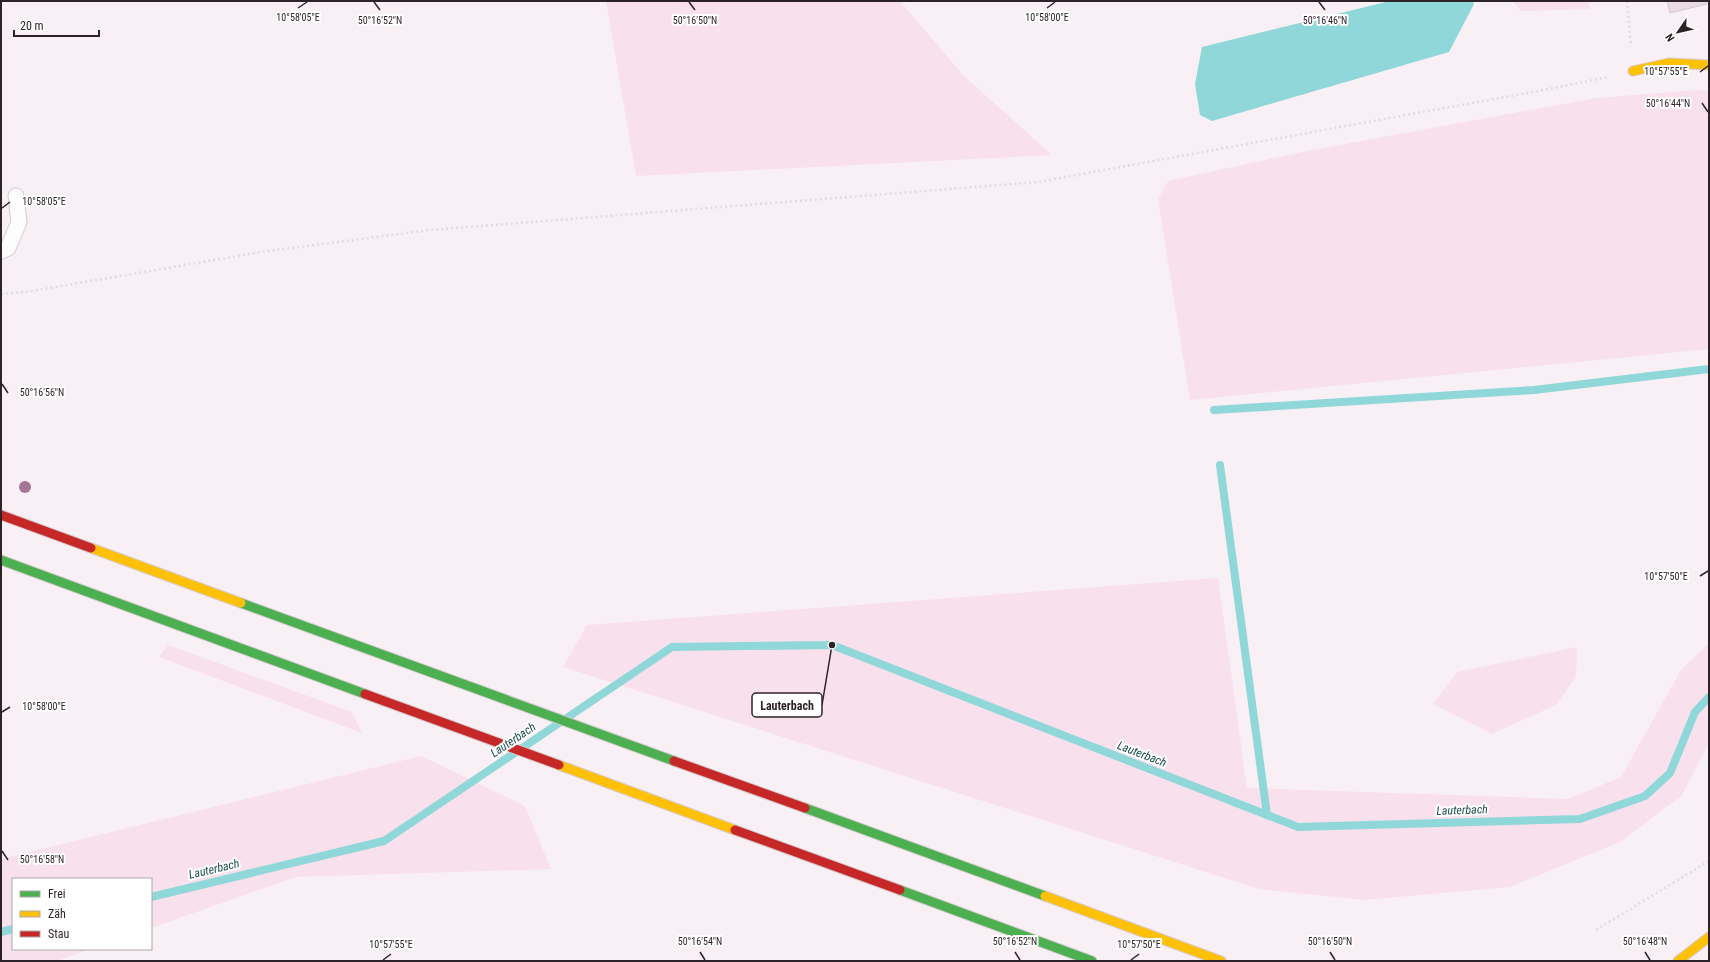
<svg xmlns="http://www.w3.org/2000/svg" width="1710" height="962" viewBox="0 0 1710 962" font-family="'Roboto Condensed',sans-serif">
	<rect width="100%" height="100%" fill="#f8f0f4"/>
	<g fill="#f9e0ed">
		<polygon points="606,1 900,1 963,75 1052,155 636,176"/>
		<polygon points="1512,1 1589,1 1590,9 1521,11"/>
		<polygon points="1697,90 1709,91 1709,349 1190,400 1158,199 1168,181 1307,151 1596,98"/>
		<polygon points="1218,578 1247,788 1568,799 1621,777 1681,670 1709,643 1709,743 1682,795 1620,842 1510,887 1364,900 1259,889 563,667 587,625"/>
		<polygon points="168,645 352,712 362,733 159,657"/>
		<polygon points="1577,647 1576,677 1556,705 1492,734 1433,704 1457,672"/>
		<polygon points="421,756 525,806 551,869 296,877 151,928 151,879 13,879 13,949 91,949 56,961 1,961 1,859"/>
	</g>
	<polygon fill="#8fd7d9" points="1390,1 1472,1 1474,4 1449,52 1212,121 1200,115 1195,84 1202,47"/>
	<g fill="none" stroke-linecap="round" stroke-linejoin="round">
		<g stroke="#8fd7d9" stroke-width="8">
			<polyline points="1214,410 1534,390 1709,369"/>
			<polyline points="1220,465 1267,815"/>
			<polyline points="151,897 384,841 672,647 832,645 1298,827 1580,819 1645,796 1670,773 1695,712 1709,697"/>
			<polyline points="1,932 13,929"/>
		</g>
	</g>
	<polygon fill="#ebd9e3" stroke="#d3cacf" points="1667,1 1706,1 1707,4 1670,13"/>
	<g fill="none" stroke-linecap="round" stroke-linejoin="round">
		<defs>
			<polyline id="lane" points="1,251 8,248 19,222 16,196"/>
			<g id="fast">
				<polyline points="1,560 365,694"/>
				<polyline points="241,603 674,761"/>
				<polyline points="805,808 1045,896"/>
				<polyline points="900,890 1092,961"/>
			</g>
			<g id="slow">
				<polyline points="1633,71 1669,63 1709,65"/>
				<polyline points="91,548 241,603"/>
				<polyline points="559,765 735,830"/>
				<polyline points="1045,896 1221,961"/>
				<polyline points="1678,961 1709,937"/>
			</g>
			<g id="jam">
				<polyline points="1,515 91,548"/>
				<polyline points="365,694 559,765"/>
				<polyline points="674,761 805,808"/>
				<polyline points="735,830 900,890"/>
			</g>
		</defs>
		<use href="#lane" stroke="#d5cbd0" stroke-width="17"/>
		<use href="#fast" stroke="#d5cbd0" stroke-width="11"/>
		<use href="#slow" stroke="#d5cbd0" stroke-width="11"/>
		<use href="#jam" stroke="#d5cbd0" stroke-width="11"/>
		<g stroke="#dfdddf" stroke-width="2.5" stroke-dasharray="2 3" stroke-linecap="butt">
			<polyline points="1627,1 1631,46"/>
			<polyline points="1,294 26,292 261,252 430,230 1038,182 1538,91 1608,77"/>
			<polyline points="1596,930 1709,861"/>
		</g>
		<use href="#lane" stroke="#fefdfd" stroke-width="15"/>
		<use href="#fast" stroke="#4caf50" stroke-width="9"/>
		<use href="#slow" stroke="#ffc107" stroke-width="9"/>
		<use href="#jam" stroke="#c62828" stroke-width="9"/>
	</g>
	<circle fill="#a67595" cx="25" cy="487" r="6"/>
	<path fill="none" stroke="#2e2229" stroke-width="1.5" d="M374 2 380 10M689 2 695 10M1319 2 1325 10M298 8 307 2M1047 8 1055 2M1700 72 1708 66M1702 103 1708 112M2 208 10 202M2 384 8 393M1700 576 1708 571M2 712 10 707M2 851 8 860M700 952 705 960M1015 952 1020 960M1330 952 1335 960M1645 952 1650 960M383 960 391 954M1131 960 1139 954"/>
	<g text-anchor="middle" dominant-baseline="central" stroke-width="4" stroke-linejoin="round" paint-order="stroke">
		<g font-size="12" font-style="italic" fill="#1d4d4d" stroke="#fff">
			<text transform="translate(513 740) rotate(-34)">Lauterbach</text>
			<text transform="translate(1142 754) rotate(21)">Lauterbach</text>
			<text transform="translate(1462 810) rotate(-2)">Lauterbach</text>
			<text transform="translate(214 869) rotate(-13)">Lauterbach</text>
		</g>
	</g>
	<g font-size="10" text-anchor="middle" fill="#2e2229" stroke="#fff" stroke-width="4" stroke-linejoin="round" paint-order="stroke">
		<text x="298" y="21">10°58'05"E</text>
		<text x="1047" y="21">10°58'00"E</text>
		<text x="380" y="24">50°16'52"N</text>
		<text x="695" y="24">50°16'50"N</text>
		<text x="1325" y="24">50°16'46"N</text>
		<text x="1666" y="75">10°57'55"E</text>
		<text x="1668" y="107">50°16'44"N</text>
		<text x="44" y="205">10°58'05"E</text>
		<text x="42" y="396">50°16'56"N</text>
		<text x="1666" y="580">10°57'50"E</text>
		<text x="44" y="710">10°58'00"E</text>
		<text x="42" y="863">50°16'58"N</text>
		<text x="700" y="945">50°16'54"N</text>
		<text x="1015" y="945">50°16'52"N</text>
		<text x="1330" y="945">50°16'50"N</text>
		<text x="1645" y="945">50°16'48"N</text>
		<text x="391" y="948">10°57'55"E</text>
		<text x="1139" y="948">10°57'50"E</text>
	</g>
	<path fill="none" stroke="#2e2229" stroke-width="1.5" d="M832 645L822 705"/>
	<circle fill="#2e2229" stroke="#fff" stroke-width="1.5" cx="832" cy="645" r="4"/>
	<rect fill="#fff" stroke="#2e2229" stroke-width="1.5" x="752" y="693" width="70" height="24" rx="4"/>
	<g font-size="12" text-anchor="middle" font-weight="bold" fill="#2e2229">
		<text x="787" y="710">Lauterbach</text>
	</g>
	<rect width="1710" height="962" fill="none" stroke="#2e2229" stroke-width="4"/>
	<rect x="12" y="878" width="140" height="72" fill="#ffffff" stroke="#aba7a9"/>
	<rect x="20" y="891" width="20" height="6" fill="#4caf50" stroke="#aba7a9"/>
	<text x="48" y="898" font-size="12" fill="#2e2229">Frei</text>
	<rect x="20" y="911" width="20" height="6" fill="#ffc107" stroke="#aba7a9"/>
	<text x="48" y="918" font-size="12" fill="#2e2229">Zäh</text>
	<rect x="20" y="931" width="20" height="6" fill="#c62828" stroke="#aba7a9"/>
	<text x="48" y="938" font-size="12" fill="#2e2229">Stau</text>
	<g transform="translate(1678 32) rotate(236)" stroke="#ffffff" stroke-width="3" paint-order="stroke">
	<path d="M0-3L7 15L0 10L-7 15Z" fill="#2e2229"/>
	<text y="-6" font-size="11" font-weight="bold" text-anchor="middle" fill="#2e2229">N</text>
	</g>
	<path d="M14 30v6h85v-6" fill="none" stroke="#2e2229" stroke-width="2"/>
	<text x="20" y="30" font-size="12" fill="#2e2229" stroke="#ffffff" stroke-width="3" paint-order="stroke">20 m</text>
</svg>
